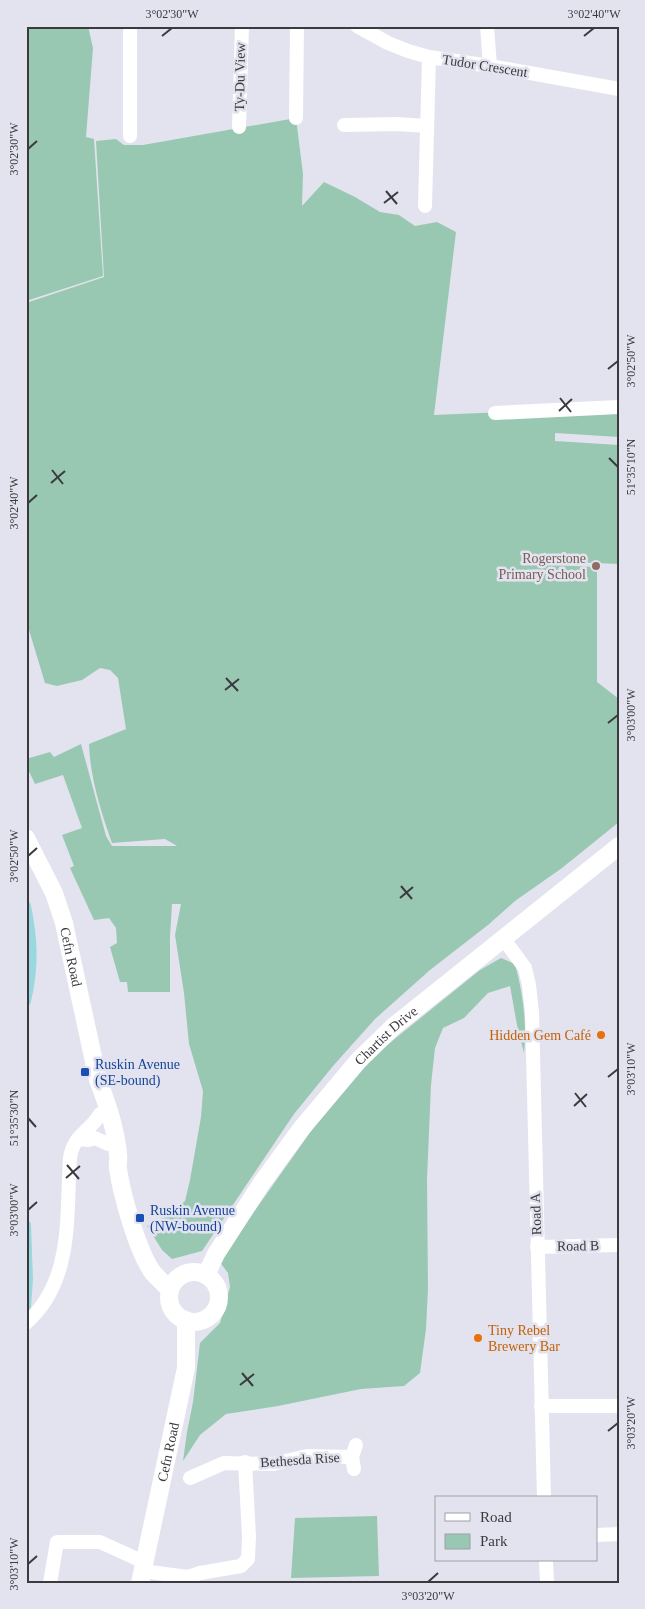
<svg xmlns="http://www.w3.org/2000/svg" width="645" height="1609" viewBox="0 0 645 1609" font-family="'Times New Roman',serif">
	<rect width="100%" height="100%" fill="#e2e3ee"/>
	<g fill="#99c8b2">
		<polygon points="26,26 88,26 93,48 86,137 94,139 103,276 26,301"/>
		<path d="M296 118 303 174 302 206 324 182 355 197 380 212 399 215 415 226 437 222 456 232 434 415 619 407V437L555 433V441L619 445V564L548 561V565L597 567V682L619 699V822L562 868 515 901 488 925 430 970 375 1019 333 1066 294 1114 202 1251 172 1259 162 1250 147 1226 169 1215 185 1201 190 1180 201 1117 203 1091 189 1044 184 993 175 935 181 904H172L170 937V992H128L127 982H120L110 947 117 943 116 928 109 918 94 920 70 868 74 866 62 835 82 828 63 775 35 784 26 765V759L50 752 54 757 81 744 106 836 112 846H177L165 839 112 843C101 812 90 777 89 744L126 729 118 678 110 670 100 668 82 680 57 686 45 683 26 620V303L104 277 96 141 116 139 124 145H143Z"/>
		<path d="M501 958 515 964C523 993 527 1023 524 1053L517 1025 510 986 488 993 464 1018 443 1028 435 1048 431 1085 427 1179 428 1289 426 1329 420 1373 404 1386 361 1389 278 1406 226 1414 200 1435 183 1461 187 1432 193 1402 200 1343 220 1323 230 1287 228 1273 219 1261 314 1127 376 1054 480 970Z"/>
		<polygon points="377,1516 379,1576 291,1578 295,1518"/>
	</g>
	<g fill="none" stroke-linecap="round" stroke-linejoin="round">
		<g stroke="#99d8de" stroke-width="10">
			<path d="M26 906C33 940 34 967 26 1001"/>
			<polyline points="26,1225 28,1279 26,1307"/>
		</g>
		<g stroke="#fff" stroke-width="14">
			<polyline points="357,26 388,43 408,51 429,57 490,66 619,89"/>
			<polyline points="487,26 490,66"/>
			<polyline points="296,118 297,26"/>
			<polyline points="344,125 397,124 427,126"/>
			<polyline points="239,127 242,26"/>
			<polyline points="130,136 130,26"/>
			<polyline points="425,206 429,57"/>
			<polyline points="495,413 619,407"/>
			<polyline points="503,938 525,968 529,985 532,1012 544,1498"/>
			<polyline points="78,1139 88,1140 95,1138 108,1144"/>
			<polyline points="537,1247 619,1245"/>
			<path d="M26 1323C74 1281 66 1215 70 1158 73 1135 90 1132 100 1114"/>
			<polyline points="541,1406 619,1406"/>
			<polyline points="354,1469 352,1457 356,1445"/>
			<polyline points="190,1478 224,1463 273,1464 307,1456 352,1457"/>
			<polyline points="596,1535 619,1534"/>
			<polyline points="546,1560 547,1583"/>
			<polyline points="142,1571 188,1577 200,1573 241,1566 248,1559 249,1536 245,1462"/>
			<polyline points="50,1583 57,1542 100,1542 144,1562"/>
		</g>
		<g stroke="#fff" stroke-width="18">
			<path id="s1" d="M26 838 54 893 64 923 98 1080C107 1103 116 1129 118 1154 119 1159 117 1164 118 1169 122 1195 138 1254 154 1274 159 1279 165 1285 170 1290"/>
			<circle cx="194" cy="1297" r="25"/>
			<path id="s2" d="M206 1275 216 1254 261 1184 301 1129 358 1061 394 1026 619 846"/>
			<path id="s3" d="M140 1583 186 1368V1320"/>
		</g>
	</g>
	<path fill="none" stroke="#3a3a3f" stroke-width="2" d="M162 36 172 28M584 36 594 28M28 149 37 141M386 191 397 204M384 203 398 192M608 369 618 361M560 398 571 412M559 411 572 399M609 458 618 467M52 470 63 484M51 483 65 471M28 503 37 495M226 678 238 691M225 690 239 679M608 723 618 715M28 856 37 848M401 886 412 899M400 898 413 887M608 1077 618 1069M575 1093 586 1107M574 1106 587 1094M28 1118 36 1127M67 1165 79 1179M66 1178 80 1166M28 1210 37 1202M242 1373 253 1386M240 1385 254 1374M608 1431 618 1423M28 1564 37 1556M428 1582 438 1573"/>
	<circle fill="#8d6e63" stroke="#e2e3ee" stroke-width="2" cx="596" cy="566" r="5"/>
	<g fill="#e8710a" stroke="#e2e3ee" stroke-width="2">
		<circle cx="601" cy="1035" r="5"/>
		<circle cx="478" cy="1338" r="5"/>
	</g>
	<g fill="#1a4fb4" stroke="#e2e3ee" stroke-width="2">
		<rect x="80" y="1067" width="10" height="10" rx="2.5"/>
		<rect x="135" y="1213" width="10" height="10" rx="2.5"/>
	</g>
	<g text-anchor="middle" dominant-baseline="central" stroke-width="5" stroke-linejoin="round" paint-order="stroke">
		<g font-size="14" fill="#3a3a3f" stroke="#e2e3ee">
			<text transform="translate(485 66) rotate(9)">Tudor Crescent</text>
			<text transform="translate(240 77) rotate(-89)">Ty-Du View</text>
			<text stroke="none"><textPath href="#s1" startOffset="128">Cefn Road</textPath></text>
			<text stroke="none"><textPath href="#s2" startOffset="301">Chartist Drive</textPath></text>
			<text transform="translate(536 1214) rotate(-92)">Road A</text>
			<text transform="translate(578 1246) rotate(-1)">Road B</text>
			<text stroke="none"><textPath href="#s3" startOffset="134">Cefn Road</textPath></text>
			<text transform="translate(300 1460) rotate(-4)">Bethesda Rise</text>
		</g>
		<g font-size="14" fill="#785e54" stroke="#e2e3ee" text-anchor="end">
			<text x="586" y="558">Rogerstone<tspan x="586" dy="16">Primary School</tspan></text>
		</g>
		<g font-size="14" fill="#c56008" stroke="#e2e3ee" text-anchor="end">
			<text x="591" y="1035">Hidden Gem Café</text>
			<text x="488" y="1330" text-anchor="start">Tiny Rebel<tspan x="488" dy="16">Brewery Bar</tspan></text>
		</g>
		<g font-size="14" fill="#164399" stroke="#e2e3ee" text-anchor="start">
			<text x="95" y="1064">Ruskin Avenue<tspan x="95" dy="16">(SE-bound)</tspan></text>
			<text x="150" y="1210">Ruskin Avenue<tspan x="150" dy="16">(NW-bound)</tspan></text>
		</g>
	</g>
	<rect width="645" height="1609" fill="none" stroke="#e2e3ee" stroke-width="55"/>
	<rect x="435" y="1496" width="162" height="65" fill="#e2e3ee" stroke="#9f9fa8"/>
	<rect x="445" y="1513" width="25" height="8" fill="#ffffff" stroke="#9f9fa8"/>
	<text x="480" y="1522" font-size="15" fill="#3a3a3f">Road</text>
	<rect x="445" y="1534" width="25" height="15" fill="#99c8b2" stroke="#9f9fa8"/>
	<text x="480" y="1546" font-size="15" fill="#3a3a3f">Park</text>
	<rect x="28" y="28" width="590" height="1554" fill="none" stroke="#3a3a3f" stroke-width="2"/>
	<g font-size="12" text-anchor="middle" fill="#3a3a3f">
		<text x="172" y="18">3°02'30"W</text>
		<text x="594" y="18">3°02'40"W</text>
		<text transform="translate(14 149) rotate(-90)" y="4">3°02'30"W</text>
		<text transform="translate(631 361) rotate(-90)" y="4">3°02'50"W</text>
		<text transform="translate(631 467) rotate(-90)" y="4">51°35'10"N</text>
		<text transform="translate(14 503) rotate(-90)" y="4">3°02'40"W</text>
		<text transform="translate(631 715) rotate(-90)" y="4">3°03'00"W</text>
		<text transform="translate(14 856) rotate(-90)" y="4">3°02'50"W</text>
		<text transform="translate(631 1069) rotate(-90)" y="4">3°03'10"W</text>
		<text transform="translate(14 1118) rotate(-90)" y="4">51°35'30"N</text>
		<text transform="translate(14 1210) rotate(-90)" y="4">3°03'00"W</text>
		<text transform="translate(631 1423) rotate(-90)" y="4">3°03'20"W</text>
		<text transform="translate(14 1564) rotate(-90)" y="4">3°03'10"W</text>
		<text x="428" y="1600">3°03'20"W</text>
	</g>
</svg>
